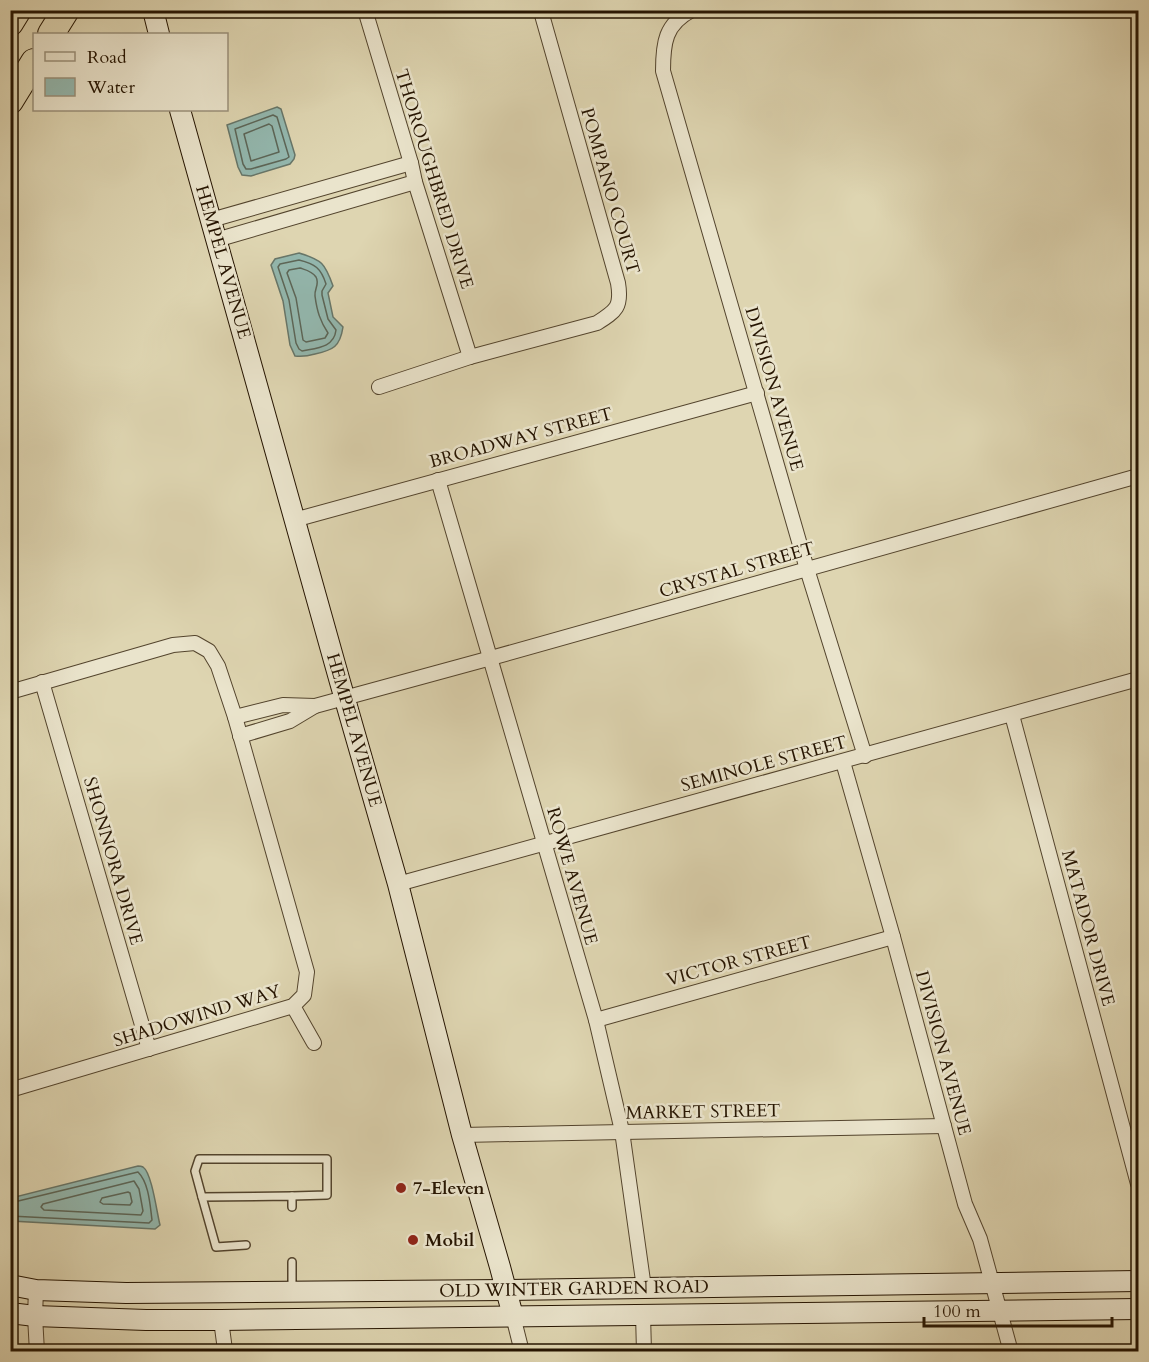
<svg xmlns="http://www.w3.org/2000/svg" width="1149" height="1362" viewBox="0 0 1149 1362" font-family="Cardo,serif">
	<rect width="100%" height="100%" fill="#ded5b1"/>
	<filter id="stains"><feTurbulence type="fractalNoise" baseFrequency=".00333" numOctaves="4"/><feColorMatrix values="0 0 0 0 .2 0 0 0 0 .09 0 0 0 0 .02 0 0 0 .5 -.17"/></filter>
	<radialGradient id="worn" r=".72"><stop offset=".6" stop-color="#630" stop-opacity="0"/><stop offset="1" stop-color="#630" stop-opacity=".3"/></radialGradient>
	<g fill="#93b8af" stroke="#677669" stroke-width="1.5">
		<polygon points="277,107 281,109 295,155 294,159 290,164 251,176 242,175 238,167 227,125"/>
		<path d="M299 253C322 260 325 263 333 286L328 293 333 317 343 327C340 347 333 350 315 354 308 356 302 357 295 356L290 345 283 301 271 265 275 259Z"/>
		<path d="M138 1166C140 1166 141 1166 143 1167 152 1173 157 1214 160 1225L155 1229 11 1221V1198Z"/>
	</g>
	<g fill="none" stroke-linecap="round" stroke-linejoin="round">
		<g stroke="#5c6658" stroke-width="1.5">
			<polygon points="273,115 277,117 289,157 286,159 251,169 246,169 243,164 235,129"/>
			<polygon points="269,124 272,126 279,152 251,161 244,134"/>
			<path d="M299 260C315 264 321 268 326 284L322 291V295L328 319 336 330C334 348 316 348 302 351L299 349 296 343 289 300 278 267 280 264Z"/>
			<path d="M300 268C306 270 312 271 316 277 320 284 314 289 315 296 317 311 320 321 328 333L325 338 306 342 303 340 296 298 287 273 289 270Z"/>
			<polygon points="134,1181 139,1189 143,1211 141,1215 44,1210 41,1207 43,1204"/>
			<polygon points="128,1192 130,1193 132,1202 130,1205 103,1204 100,1202 102,1198"/>
			<path d="M10 1203 138 1172C149 1183 150 1205 152 1220L149 1223 10 1216"/>
		</g>
		<defs>
			<g id="lane">
				<polyline points="202,1197 195,1171 199,1159 327,1159 327,1195 292,1196"/>
				<polyline points="246,1245 216,1247 202,1197 292,1196 292,1207"/>
				<polyline points="292,1262 292,1289"/>
			</g>
			<g id="street">
				<polyline points="365,10 411,163 415,182 470,357"/>
				<path d="M692 10C665 24 663 43 663 71L807 569 865 756"/>
				<polyline points="211,220 411,163"/>
				<polyline points="216,240 415,182"/>
				<path d="M379 387 470 357 597 323C616 311 622 307 618 283L542 15"/>
				<polyline points="438,480 596,1020 622,1131 644,1288"/>
				<polyline points="294,520 757,393"/>
				<polyline points="42,682 149,1049"/>
				<polyline points="10,692 173,645 195,643 209,651 218,666 235,717 307,972 304,995 293,1006 10,1090"/>
				<polyline points="1012,715 1138,1184"/>
				<polyline points="235,717 283,705 315,706"/>
				<polyline points="240,736 290,721 315,706 491,658 1138,476"/>
				<polyline points="843,762 893,937 965,1204 980,1239 1011,1352"/>
				<polyline points="398,884 1138,679"/>
				<polyline points="293,1006 314,1043"/>
				<polyline points="596,1020 893,937"/>
				<polyline points="462,1135 944,1126"/>
				<polyline points="36,1290 35,1316 37,1352"/>
				<polyline points="643,1314 644,1352"/>
				<polyline points="513,1316 522,1352"/>
				<polyline points="221,1320 225,1350"/>
			</g>
			<g id="secondary">
				<polyline points="153,10 159,34"/>
				<polyline points="180,110 340,682 398,884 462,1135 500,1267 513,1316"/>
				<polyline points="10,1285 36,1290 126,1293 507,1290 1138,1281"/>
				<polyline points="10,1313 35,1316 146,1320 221,1320 1138,1309"/>
			</g>
			<g id="highway">
				<polyline points="10,23 18,10"/>
				<polyline points="51,34 66,10"/>
				<polyline points="10,101 34,62"/>
			</g>
		</defs>
		<use href="#lane" stroke="#53442d" stroke-width="10"/>
		<use href="#street" stroke="#53442d" stroke-width="16"/>
		<use href="#secondary" stroke="#251401" stroke-width="22"/>
		<use href="#highway" stroke="#251401" stroke-width="28"/>
		<use href="#lane" stroke="#eae4cc" stroke-width="7"/>
		<use href="#street" stroke="#eae4cc" stroke-width="14"/>
		<use href="#secondary" stroke="#eae4cc" stroke-width="20"/>
		<use href="#highway" stroke="#ded5b1" stroke-width="26"/>
	</g>
	<g fill="#8f2418" stroke="#eae4cc" stroke-width="2">
		<circle cx="401" cy="1188" r="6"/>
		<circle cx="413" cy="1240" r="6"/>
	</g>
	<g text-anchor="middle" dominant-baseline="central" stroke-width="5" stroke-linejoin="round" paint-order="stroke">
		<g font-size="18" fill="#251401" stroke="#eae4cc">
			<text transform="translate(434 179) rotate(73)">THOROUGHBRED DRIVE</text>
			<text transform="translate(610 191) rotate(74)">POMPANO COURT</text>
			<text transform="translate(223 262) rotate(74)">HEMPEL AVENUE</text>
			<text transform="translate(774 389) rotate(74)">DIVISION AVENUE</text>
			<text transform="translate(521 438) rotate(-15)">BROADWAY STREET</text>
			<text transform="translate(737 570) rotate(-16)">CRYSTAL STREET</text>
			<text transform="translate(354 730) rotate(74)">HEMPEL AVENUE</text>
			<text transform="translate(764 764) rotate(-15)">SEMINOLE STREET</text>
			<text transform="translate(113 861) rotate(74)">SHONNORA DRIVE</text>
			<text transform="translate(572 876) rotate(74)">ROWE AVENUE</text>
			<text transform="translate(1088 928) rotate(75)">MATADOR DRIVE</text>
			<text transform="translate(739 961) rotate(-15)">VICTOR STREET</text>
			<text transform="translate(197 1016) rotate(-17)">SHADOWIND WAY</text>
			<text transform="translate(943 1053) rotate(75)">DIVISION AVENUE</text>
			<text transform="translate(703 1112) rotate(-1)">MARKET STREET</text>
			<text transform="translate(574 1289) rotate(-1)">OLD WINTER GARDEN ROAD</text>
		</g>
		<g font-size="18" font-weight="bold" fill="#251401" stroke="#eae4cc" text-anchor="start">
			<text x="413" y="1188">7-Eleven</text>
			<text x="425" y="1240">Mobil</text>
		</g>
	</g>
	<rect width="1149" height="1362" fill="none" stroke="#ded5b1" stroke-width="36"/>
	<rect x="12" y="12" width="1125" height="1338" fill="none" stroke="#251401" stroke-width="3"/>
	<rect x="18" y="18" width="1113" height="1326" fill="none" stroke="#251401" stroke-width="1.5"/>
	<rect x="33" y="33" width="195" height="78" fill="#eae4cc" stroke="#9b917b" stroke-width="1.5"/>
	<rect x="45" y="52" width="30" height="9" fill="#eae4cc" stroke="#9b917b" stroke-width="1.5"/>
	<text x="87" y="63" font-size="18" fill="#251401">Road</text>
	<rect x="45" y="78" width="30" height="18" fill="#93b8af" stroke="#9b917b" stroke-width="1.5"/>
	<text x="87" y="93" font-size="18" fill="#251401">Water</text>
	<path d="M924 1317v9h188v-9" fill="none" stroke="#251401" stroke-width="3"/>
	<text x="933" y="1317" font-size="18" fill="#251401" stroke="#eae4cc" stroke-width="4.5" paint-order="stroke">100 m</text>
	<rect width="100%" height="100%" filter="url(#stains)"/>
	<rect width="100%" height="100%" fill="url(#worn)"/>
</svg>
